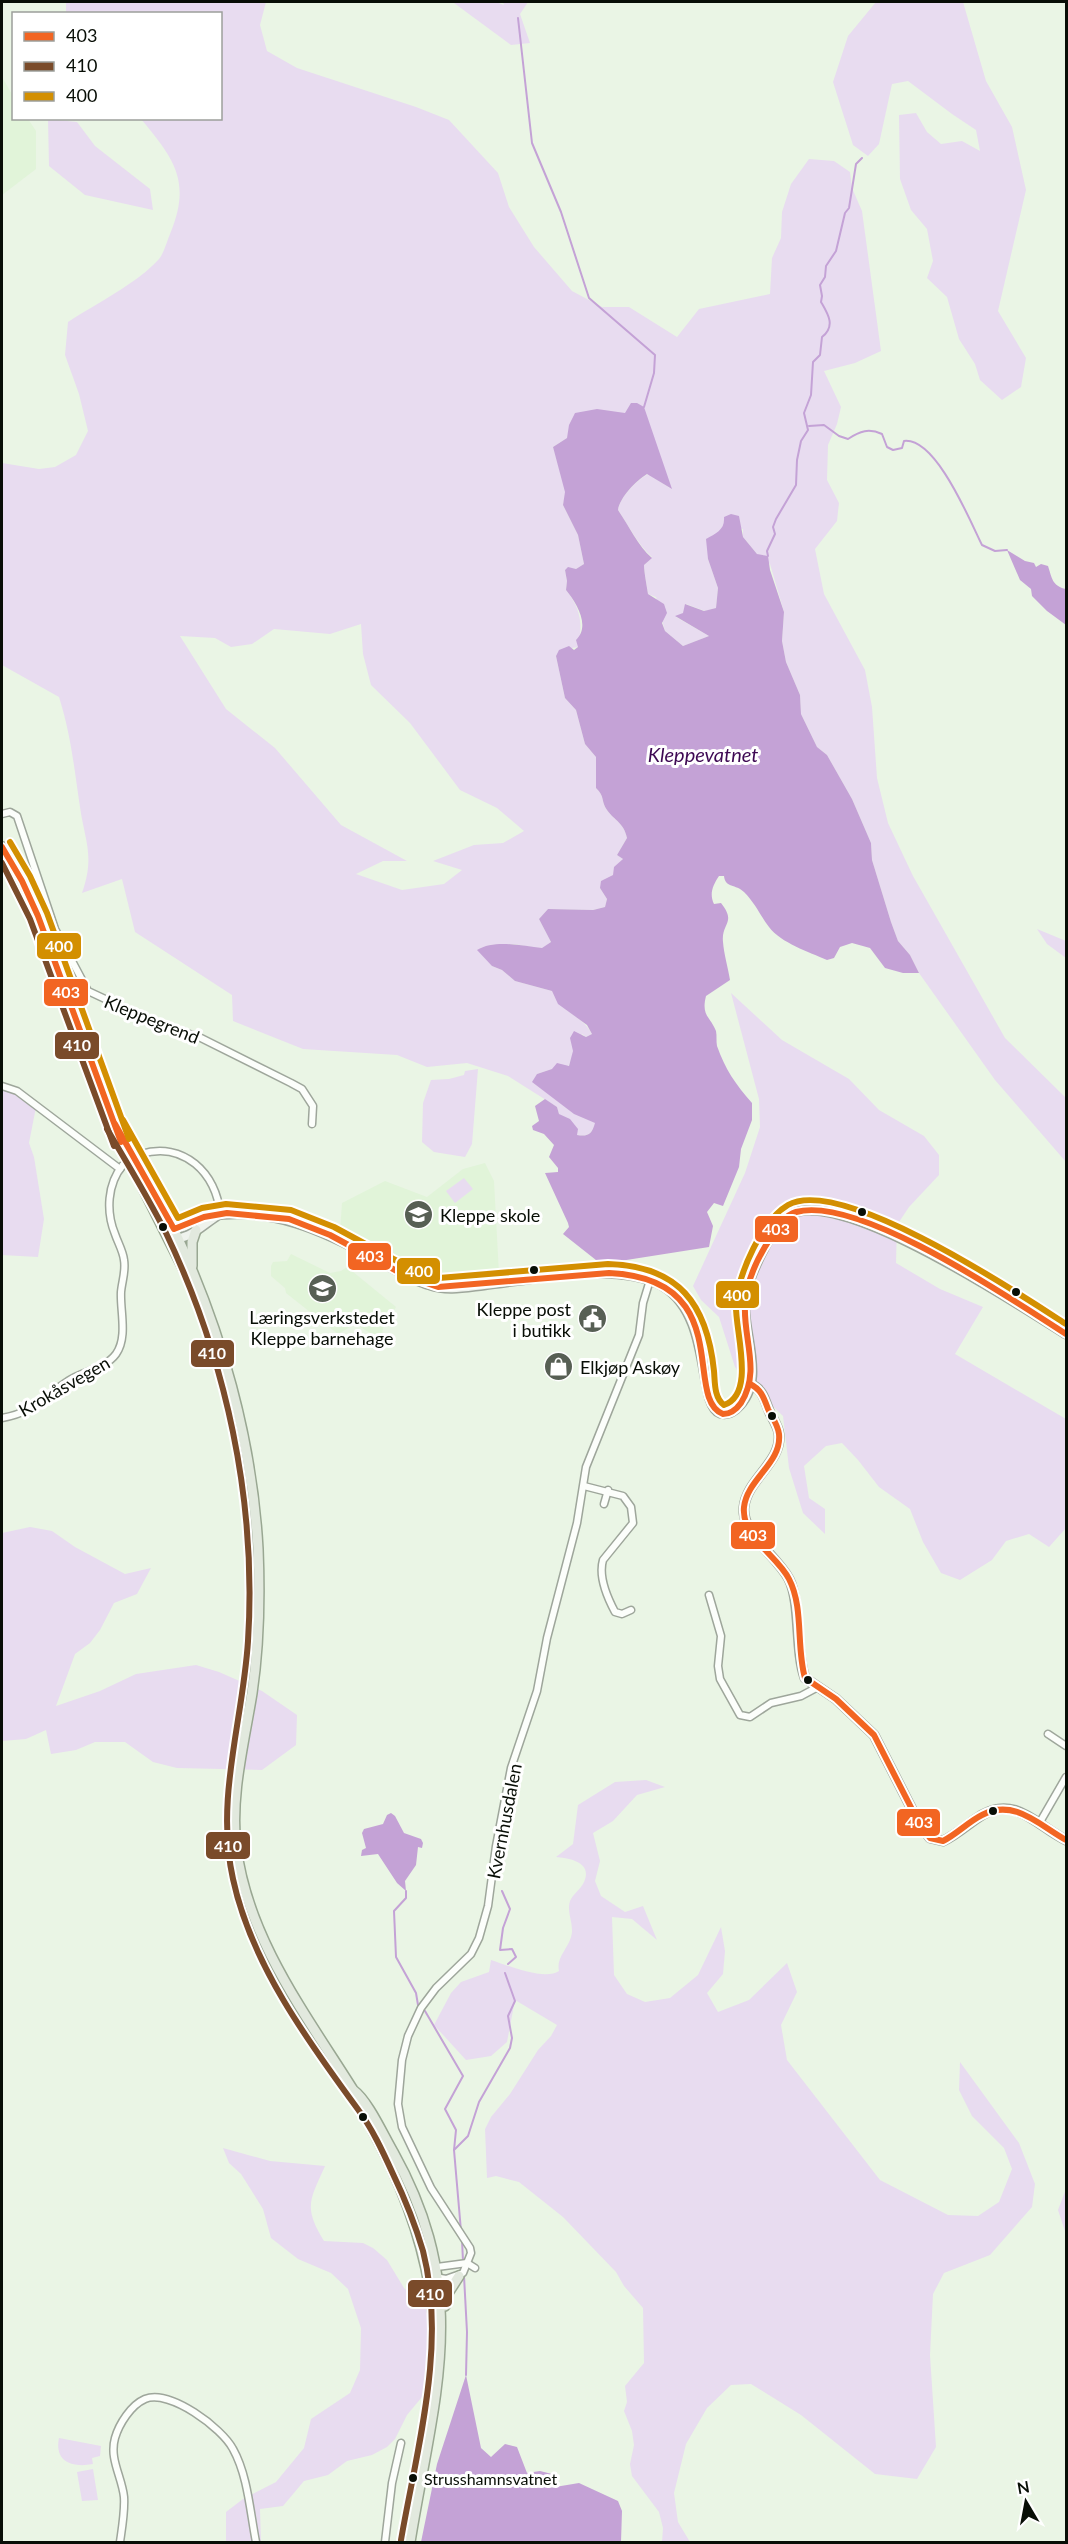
<svg xmlns="http://www.w3.org/2000/svg" width="1068" height="2544" viewBox="0 0 1068 2544" font-family="Lato,sans-serif">
	<rect width="100%" height="100%" fill="#eaf5e5"/>
	<g fill="#e1f4d9">
		<polygon points="2,77 13,96 14,118 28,119 36,131 36,169 2,195"/>
		<polygon points="485,1163 494,1181 499,1274 433,1276 340,1231 342,1203 385,1181 427,1197 463,1169"/>
		<polygon points="291,1254 330,1273 341,1271 347,1267 396,1307 383,1328 382,1335 377,1337 355,1324 338,1334 286,1293 285,1288 271,1276 271,1266 273,1262 287,1261"/>
	</g>
	<g fill="#e8dcf0" fill-rule="evenodd">
		<path d="M66 2H266L260 25 267 51 297 68 416 107 449 120 498 173 509 207 534 247 572 291 602 307H629L677 337 699 309 770 294 772 258 781 238 782 212 791 184 809 159 834 161 850 172 852 188 862 211 881 351 855 363 824 371 841 407 837 424 828 445 827 480 839 503 837 521 815 549 824 594 865 670 872 707 877 778 888 823 913 876 1005 1038 1066 1098V1162L995 1080 919 973 910 955 898 941 891 922 872 860 871 843 852 799 827 755 817 747 801 714 800 695 786 662 782 641 784 612 770 564 757 554 743 537V529L724 525 708 559 718 588 716 608 705 611 686 604 684 613 676 617 709 636 683 646 665 631 656 597 648 594C647 586 644 572 644 565L652 557C638 545 629 526 618 510 620 497 636 481 648 474L670 488 625 414 570 429 567 438 553 447 566 492 563 505 578 535 584 564 576 569 568 568 565 570 567 581 566 590C581 609 583 624 578 647L560 650 556 656 565 698 576 710 585 744 596 757V788C605 796 601 802 607 810 615 821 624 823 627 838L617 855 623 859 613 875 600 888 607 899 605 907 593 910 548 909 539 919 551 942 542 949 514 944 490 945 492 966 502 970 515 981 552 991C562 1014 581 1014 592 1034L586 1037 582 1034 568 1067 562 1066 537 1074C556 1099 566 1111 596 1123 591 1134 588 1137 576 1135L559 1114 557 1107 508 1076 467 1063 427 1067 397 1055 303 1049 233 1021 232 995 135 932 122 879 82 893C95 856 85 842 80 807 74 767 71 735 59 697L2 665V463L39 469 55 467 76 455 88 431 79 394 65 355 68 322C94 305 139 282 159 259 164 253 167 241 170 234 192 181 174 159 141 119L220 118V14L66 13ZM361 624 363 654 371 685 410 723 460 790 497 808 524 831 503 843 474 845 433 861 462 870 444 884 402 890 356 874 383 861H407L341 825 275 748 226 709 180 636 215 638 231 647 252 644 274 629 330 634Z"/>
		<polygon points="456,2 496,2 504,5 503,2 528,2 520,14 530,43 511,45 454,3"/>
		<polygon points="876,2 963,2 986,81 1012,127 1026,190 998,311 1026,358 1021,387 1002,400 980,380 975,364 959,339 947,297 927,278 933,261 927,229 911,210 900,179 899,115 916,113 927,132 941,144 962,141 980,151 976,130 952,114 908,81 892,84 879,144 868,156 853,145 833,82 848,36"/>
		<polygon points="48,119 77,122 95,146 150,189 153,210 85,195 49,166"/>
		<polygon points="1037,929 1066,941 1066,958 1047,944"/>
		<polygon points="731,993 782,1040 849,1079 879,1110 924,1136 939,1155 939,1175 909,1207 897,1225 896,1263 940,1289 983,1307 955,1354 1066,1419 1066,1528 1049,1547 1029,1534 1006,1541 992,1560 960,1580 941,1573 923,1542 910,1509 879,1487 858,1460 842,1443 826,1446 804,1466 809,1498 825,1509 825,1534 803,1513 789,1468 783,1416 761,1395 753,1374 747,1382 735,1367 719,1317 701,1300 693,1286 745,1173 760,1127 759,1099"/>
		<polygon points="478,1069 472,1144 465,1157 434,1152 422,1142 423,1103 431,1080 449,1079 464,1075 465,1071"/>
		<polygon points="2,1087 16,1092 36,1107 29,1143 34,1157 44,1219 38,1257 2,1255"/>
		<polygon points="464,1178 473,1189 455,1203 446,1191"/>
		<polygon points="30,1527 52,1531 75,1547 125,1574 151,1568 137,1594 114,1603 100,1630 90,1643 75,1654 56,1706 100,1691 136,1674 196,1665 219,1672 262,1691 297,1715 296,1745 262,1770 177,1768 153,1762 125,1742 95,1742 76,1750 51,1754 46,1730 26,1739 2,1741 2,1533"/>
		<path d="M646 1780 665 1787 637 1795 613 1821 593 1833 600 1861 595 1881 601 1896 625 1912 643 1906 657 1940 632 1919 612 1917 614 1975 627 1994 645 2002 670 1998 698 1975 721 1927 725 1951 723 1974 707 1993 718 2012 749 2000 787 1963 797 1992 781 2025 787 2060 880 2180 948 2215 978 2216 999 2202 1012 2169 1004 2148 972 2116 959 2090 960 2062 1019 2143 1035 2184 1032 2207 990 2255 944 2273 933 2294 930 2355 936 2447 917 2479 875 2474 801 2415 751 2384 731 2385 707 2408 686 2444 674 2493 678 2522 690 2542H662L663 2528 659 2512 632 2476 630 2464 634 2445 632 2431 624 2411 627 2402 625 2386 644 2363 643 2308 624 2286 616 2272 563 2217 519 2182 496 2176 487 2178 485 2129 491 2117 510 2094 538 2050 551 2036 557 2025 515 2000 507 2042 491 2056 466 2060 434 2025 451 1993 461 1982 489 1972 491 1960C507 1965 544 1981 559 1971 556 1958 567 1950 571 1937 575 1926 566 1912 570 1901 573 1894 581 1889 584 1882 593 1862 569 1858 556 1857L573 1844 578 1805 615 1782Z"/>
		<path d="M223 2148 270 2161 325 2166C310 2200 303 2207 324 2241L363 2243 373 2248 387 2260 404 2288 415 2298 421 2300 426 2307 429 2320 427 2384 422 2397 407 2415 395 2439 387 2447 372 2455 347 2461 328 2475 304 2481 283 2506 260 2509 261 2542H226V2512L243 2499 276 2482 304 2448 311 2419 350 2393 360 2370 361 2328 348 2289 331 2273 298 2259 271 2238 263 2209 241 2174 229 2163Z"/>
		<polygon points="1066,2189 1066,2234 1058,2210"/>
		<path d="M59 2438 101 2446 100 2456 92 2458 93 2464C73 2468 54 2462 59 2438Z"/>
		<polygon points="93,2469 98,2500 82,2501 77,2472"/>
	</g>
	<g fill="#c4a2d6">
		<path d="M631 403H637L644 407 672 489 647 474C636 481 620 497 618 510 629 526 638 546 652 558L644 565C644 572 647 587 648 594L664 604 667 613 662 623 665 631 683 646 709 636 675 616 683 613 685 604 704 611 716 608 718 588 708 559 706 539C716 533 725 530 724 517L731 514 739 516 743 537 757 554 768 556 770 570 784 612 782 641 786 662 800 695 801 714 817 747 827 755 852 799 871 843 872 860 891 922 898 941 910 955 919 973H903L885 968 870 948 852 943 840 947 834 958 827 960C809 952 781 943 769 927 760 915 755 903 744 892 736 884 725 888 724 876H719C713 885 709 894 714 904L721 903C737 923 721 923 723 942 724 955 728 967 730 980L706 996C701 1016 710 1016 716 1031 717 1036 716 1041 717 1046 725 1069 736 1085 752 1103V1120L741 1149 739 1167 723 1206 714 1203 707 1212 713 1226 709 1247 601 1264 563 1234 569 1227 568 1223 545 1173 558 1172V1168L549 1157 554 1145 544 1134 533 1130 532 1126 539 1121 535 1106 545 1099 557 1107 559 1114 570 1119 578 1129 577 1135C588 1137 592 1134 595 1123L574 1114 532 1082 537 1074 552 1069 557 1063 569 1066 573 1051 570 1038 574 1031 586 1037 592 1034 587 1025 558 1004 552 991 515 981 502 970 492 966 477 950C495 939 522 946 542 948L551 942 539 919 548 909 593 910 605 907 607 899 600 888 601 881 613 875 614 867 623 859 617 855 627 838C624 823 615 821 607 810 601 802 605 796 596 788V757L585 744 576 710 565 698 556 656 559 650 569 646 574 650 578 647 576 640C591 626 576 602 566 590L567 581 565 570 568 567 576 569 584 564 578 535 563 505 565 492 553 447 567 438 569 425 575 413 597 409 625 413Z"/>
		<path d="M1007 550 1025 561 1034 563 1036 567 1041 564 1048 566C1052 578 1052 586 1066 589V625L1047 611 1032 596 1031 589 1020 580Z"/>
		<polygon points="391,1813 395,1816 404,1833 421,1839 423,1843 422,1848 418,1847 416,1865 405,1881 406,1891 397,1883 378,1854 361,1856 362,1850 366,1848 362,1833 364,1829 383,1824 387,1815"/>
		<polygon points="466,2375 481,2448 491,2457 505,2444 517,2447 527,2473 540,2471 552,2474 549,2488 579,2483 618,2501 622,2511 621,2542 421,2542 437,2464"/>
	</g>
	<g fill="none" stroke-linecap="round" stroke-linejoin="round">
		<g stroke="#c4a2d6" stroke-width="2">
			<polyline points="518,18 532,143 561,212 589,298 655,355 654,373 644,407"/>
			<path d="M809 426 824 425 839 436 848 439C860 431 869 428 882 434L887 447 893 450 902 448 904 441C936 437 970 521 982 545L995 551 1007 550"/>
			<path d="M768 556 767 551 775 534 773 527 776 519 796 485 797 460 801 441 808 430 804 413 811 395 813 362 820 355 822 337C836 326 828 314 821 302L822 296 820 285 825 277 826 266 836 251 845 213 849 208 856 164 862 158"/>
			<polyline points="406,1891 406,1898 394,1911 396,1957 416,1993 418,2005 425,2011 463,2076 445,2109 456,2130 454,2150 461,2231"/>
			<polyline points="502,1891 510,1909 503,1928 500,1950 512,1949 516,1957 508,1964"/>
			<polyline points="454,2150 468,2136 479,2102 510,2048 512,2038 508,2016 515,2001 505,1973"/>
			<polyline points="462,2240 463,2261"/>
			<polyline points="464,2276 467,2332 466,2375"/>
		</g>
		<defs>
			<g id="street">
				<polyline points="2,814 10,812 17,816 55,929 88,991 152,1021 201,1038 291,1083 302,1089 313,1106 312,1124"/>
				<polyline points="2,1086 17,1091 120,1169"/>
				<path d="M141 1154C183 1141 217 1173 220 1214"/>
				<path d="M2 1418C33 1413 43 1397 68 1381 82 1371 105 1369 116 1354 128 1337 120 1311 121 1292 122 1281 126 1271 124 1260 123 1251 118 1243 115 1234 106 1212 107 1184 123 1165"/>
				<path d="M584 1486 623 1496 631 1507 633 1523 603 1560C598 1577 607 1597 615 1612L622 1614 631 1610"/>
				<polyline points="604,1504 608,1490"/>
				<polyline points="709,1595 721,1636 718,1666 720,1679 740,1715 750,1717 771,1703 801,1696 816,1688"/>
				<polyline points="1048,1734 1066,1746"/>
				<polyline points="1040,1822 1066,1777"/>
				<polyline points="467,2263 475,2268"/>
				<polyline points="433,2270 437,2267 467,2263"/>
				<polyline points="435,2277 446,2279 463,2273 471,2253 470,2248 431,2188 402,2127 398,2104 402,2060 408,2036 421,2008 436,1988 471,1954 479,1938 488,1906 496,1846 511,1768 537,1691 547,1638 577,1523 586,1467 639,1335 643,1303 650,1280"/>
				<path d="M120 2542C122 2528 125 2511 124 2497 122 2477 109 2459 115 2438 119 2424 131 2405 145 2399 170 2389 222 2428 233 2449 248 2476 250 2512 256 2542"/>
				<polyline points="385,2542 392,2483 401,2443"/>
			</g>
			<g id="secondary">
				<path d="M220 1214C204 1223 189 1242 169 1238 177 1224 194 1218 209 1216 271 1206 323 1230 376 1259 393 1268 411 1280 430 1285 447 1291 466 1287 484 1285 534 1279 618 1261 663 1286 713 1316 697 1404 720 1413 726 1415 731 1413 736 1409 770 1379 738 1329 746 1293 751 1272 769 1233 785 1218 828 1177 1022 1307 1066 1334"/>
				<path d="M750 1384C761 1388 764 1397 768 1408 771 1417 778 1425 779 1434 782 1462 747 1479 744 1507 741 1533 777 1556 789 1579 801 1603 795 1651 805 1678L836 1699 874 1735 920 1825 930 1838 943 1841C958 1834 969 1823 982 1815 1016 1795 1038 1827 1066 1840"/>
			</g>
			<g id="primary">
				<path d="M2 847C44 907 62 982 86 1051 95 1077 108 1102 116 1128"/>
				<path d="M115 1124C136 1160 157 1195 175 1232 221 1330 252 1440 258 1549 260 1597 259 1646 252 1693 244 1743 230 1796 236 1846 247 1938 306 2015 353 2090 368 2101 383 2135 393 2152 472 2294 434 2394 410 2542"/>
				<polyline points="128,1158 186,1274"/>
				<polyline points="192,1266 192,1242 196,1230"/>
				<path d="M370 2125C413 2203 442 2288 433 2378"/>
				<polyline points="445,2306 448,2293 459,2276"/>
			</g>
		</defs>
		<use href="#street" stroke="#9ea69b" stroke-width="9"/>
		<use href="#secondary" stroke="#9ea69b" stroke-width="11"/>
		<use href="#primary" stroke="#99a792" stroke-width="12"/>
		<use href="#street" stroke="#fcfefb" stroke-width="6"/>
		<use href="#secondary" stroke="#eff3ed" stroke-width="8"/>
		<use href="#primary" stroke="#e2e9de" stroke-width="9"/>
		<defs>
			<polyline id="street-bridge" points="123,1165 141,1154"/>
		</defs>
		<use href="#street-bridge" stroke="#9ea69b" stroke-width="9" stroke-linecap="butt"/>
		<use href="#street-bridge" stroke="#fcfefb" stroke-width="6"/>
		<defs>
			<g id="bus-1">
				<polyline points="2,847 22,881 38,916 121,1142"/>
				<path d="M115 1124 174 1229 204 1217 227 1213 289 1219 330 1235 406 1276 438 1287 609 1273C738 1279 682 1398 723 1414 731 1414 736 1410 741 1403 761 1371 743 1339 745 1305 746 1282 758 1257 771 1237 777 1228 785 1215 796 1212 859 1195 1011 1299 1066 1334"/>
				<path d="M750 1384C761 1389 764 1398 768 1409 772 1417 778 1425 779 1434 782 1463 747 1479 744 1507 741 1537 777 1555 789 1579 804 1608 796 1647 805 1678L836 1699 874 1735 920 1825 930 1838 943 1841C957 1834 968 1822 982 1815 1014 1798 1039 1825 1066 1840"/>
			</g>
			<g id="bus-2">
				<polyline points="2,863 30,919 114,1146"/>
				<path d="M107 1129C127 1163 148 1197 166 1233 226 1359 257 1501 248 1641 243 1721 215 1798 233 1879 251 1963 307 2040 357 2108 372 2128 383 2152 393 2174 405 2199 415 2224 423 2251 447 2345 417 2448 401 2540"/>
			</g>
			<g id="bus-3">
				<polyline points="10,842 30,876 47,913 129,1139"/>
				<path d="M123 1120 178 1218 202 1208 226 1204 291 1210 334 1227 410 1268 439 1278 608 1264C679 1266 707 1304 714 1371 715 1382 714 1398 724 1405 757 1394 734 1328 736 1303 739 1273 762 1220 788 1205 841 1175 1018 1293 1066 1324"/>
			</g>
		</defs>
		<use href="#bus-1" stroke="#fff" stroke-width="10"/>
		<use href="#bus-2" stroke="#fff" stroke-width="10"/>
		<use href="#bus-3" stroke="#fff" stroke-width="10"/>
		<use href="#bus-1" stroke="#f26522" stroke-width="6"/>
		<use href="#bus-2" stroke="#7a4b2a" stroke-width="6"/>
		<use href="#bus-3" stroke="#d38f01" stroke-width="6"/>
	</g>
	<defs>
		<symbol id="school-disc" viewBox="-11 -11 22 22"><circle r="9.5" fill="#575f54" stroke="#fff"/><path d="M0-5L7-2L0 1L-7-2ZM-4 1L0 2.5L4 1V4Q0 6-4 4Z" fill="#fff"/></symbol>
		<symbol id="civic-disc" viewBox="-11 -11 22 22"><circle r="9.5" fill="#575f54" stroke="#fff"/><path d="M-.6-6.5H3V-4.5H.6V-3L4-1V1h2V6H-6V1h2V-1L-.6-3ZM-1.2 2.5V6h2.4V2.5Z" fill="#fff"/></symbol>
		<symbol id="shop-disc" viewBox="-11 -11 22 22"><circle r="9.5" fill="#575f54" stroke="#fff"/><path d="M-5-2.5h2.3a2.7 3.5 0 0 1 5.4 0H5L5.5 6h-11ZM-1.5-2.5h3a1.5 2.3 0 0 0-3 0Z" fill="#fff"/></symbol>
	</defs>
	<g fill-rule="evenodd">
		<use href="#school-disc" x="402" y="1198" width="33" height="33"/>
		<use href="#school-disc" x="306" y="1272" width="33" height="33"/>
		<use href="#civic-disc" x="576" y="1302" width="33" height="33"/>
		<use href="#shop-disc" x="542" y="1350" width="33" height="33"/>
	</g>
	<g fill="#080e06" stroke="#fff" stroke-width="2">
		<circle cx="862" cy="1212" r="5"/>
		<circle cx="163" cy="1227" r="5"/>
		<circle cx="534" cy="1270" r="5"/>
		<circle cx="1016" cy="1292" r="5"/>
		<circle cx="772" cy="1416" r="5"/>
		<circle cx="808" cy="1680" r="5"/>
		<circle cx="993" cy="1811" r="5"/>
		<circle cx="363" cy="2117" r="5"/>
		<circle cx="413" cy="2478" r="5"/>
	</g>
	<g text-anchor="middle" dominant-baseline="central" stroke-width="6" stroke-linejoin="round" paint-order="stroke">
		<g font-size="16" fill="#080e06" stroke="#fff" text-anchor="start">
			<text x="424" y="2478">Strusshamnsvatnet</text>
		</g>
		<g font-size="18" fill="#080e06" stroke="#fff">
			<text transform="translate(152 1019) rotate(22)">Kleppegrend</text>
			<text transform="translate(64 1386) rotate(-30)">Krokåsvegen</text>
			<text transform="translate(504 1821) rotate(-79)">Kvernhusdalen</text>
		</g>
		<g font-size="18" fill="#080e06" stroke="#fff" text-anchor="start">
			<text x="440" y="1215">Kleppe skole</text>
			<text x="571" y="1309" text-anchor="end">Kleppe post<tspan x="571" dy="21">i butikk</tspan></text>
			<text x="322" y="1317" text-anchor="middle">Læringsverkstedet<tspan x="322" dy="21">Kleppe barnehage</tspan></text>
			<text x="580" y="1367">Elkjøp Askøy</text>
		</g>
		<g font-size="20" font-style="italic" fill="#3e0953" stroke="#fff">
			<text x="703" y="754">Kleppevatnet</text>
		</g>
	</g>
	<g stroke="#fff" stroke-width="2">
		<rect x="36" y="932" width="46" height="28" rx="6" fill="#d38f01"/>
		<rect x="43" y="978" width="46" height="29" rx="6" fill="#f26522"/>
		<rect x="54" y="1031" width="46" height="29" rx="6" fill="#7a4b2a"/>
		<rect x="754" y="1215" width="45" height="28" rx="6" fill="#f26522"/>
		<rect x="347" y="1242" width="45" height="29" rx="6" fill="#f26522"/>
		<rect x="396" y="1257" width="45" height="28" rx="6" fill="#d38f01"/>
		<rect x="715" y="1280" width="45" height="29" rx="6" fill="#d38f01"/>
		<rect x="190" y="1339" width="45" height="29" rx="6" fill="#7a4b2a"/>
		<rect x="730" y="1521" width="46" height="29" rx="6" fill="#f26522"/>
		<rect x="896" y="1808" width="45" height="29" rx="6" fill="#f26522"/>
		<rect x="205" y="1831" width="46" height="29" rx="6" fill="#7a4b2a"/>
		<rect x="407" y="2279" width="46" height="29" rx="6" fill="#7a4b2a"/>
	</g>
	<g font-size="16" text-anchor="middle" font-weight="bold" fill="#fff">
		<text x="59" y="952">400</text>
		<text x="66" y="998">403</text>
		<text x="77" y="1051">410</text>
		<text x="776" y="1235">403</text>
		<text x="370" y="1262">403</text>
		<text x="419" y="1277">400</text>
		<text x="737" y="1301">400</text>
		<text x="212" y="1359">410</text>
		<text x="753" y="1541">403</text>
		<text x="919" y="1828">403</text>
		<text x="228" y="1852">410</text>
		<text x="430" y="2300">410</text>
	</g>
	<rect width="1068" height="2544" fill="none" stroke="#080e06" stroke-width="6"/>
	<rect x="12" y="12" width="210" height="108" fill="#ffffff" stroke="#9c9f9b" stroke-width="1.5"/>
	<rect x="24" y="32" width="30" height="9" fill="#f26522" stroke="#9c9f9b" stroke-width="1.5"/>
	<text x="66" y="42" font-size="18" fill="#080e06">403</text>
	<rect x="24" y="62" width="30" height="9" fill="#7a4b2a" stroke="#9c9f9b" stroke-width="1.5"/>
	<text x="66" y="72" font-size="18" fill="#080e06">410</text>
	<rect x="24" y="92" width="30" height="9" fill="#d38f01" stroke="#9c9f9b" stroke-width="1.5"/>
	<text x="66" y="102" font-size="18" fill="#080e06">400</text>
	<g transform="translate(1026 2502) rotate(350)" stroke="#ffffff" stroke-width="4.5" paint-order="stroke">
	<path d="M0-4.5L10 22L0 15L-10 22Z" fill="#080e06"/>
	<text y="-9" font-size="16" font-weight="bold" text-anchor="middle" fill="#080e06">N</text>
	</g>
</svg>
